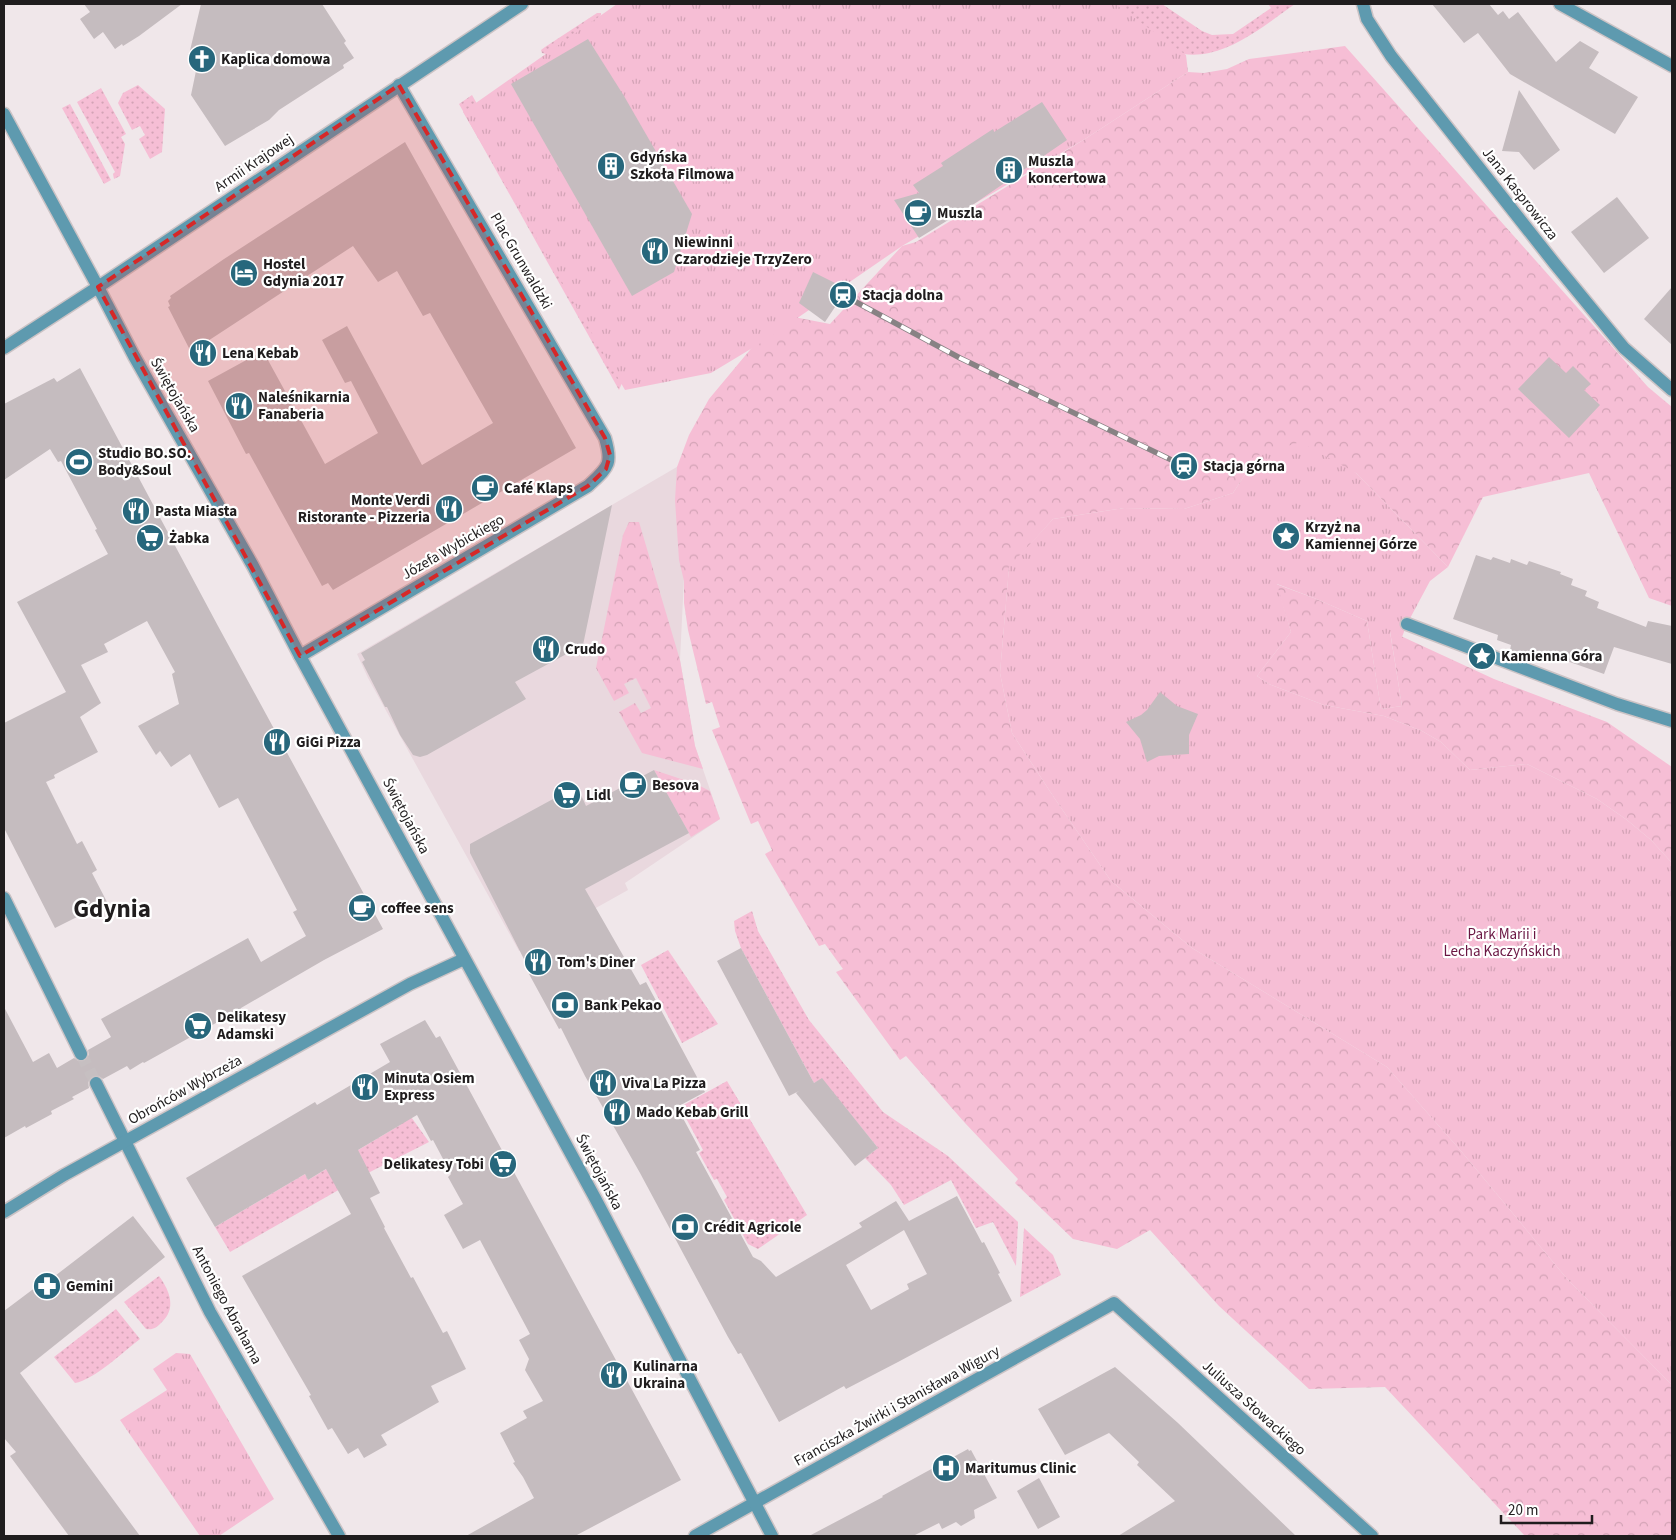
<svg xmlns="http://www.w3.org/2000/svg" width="1676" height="1540" font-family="'Source Sans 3',sans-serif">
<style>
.built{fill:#e9d8de}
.grass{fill:url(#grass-dots)}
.forest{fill:url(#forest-crowns)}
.park{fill:url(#park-tufts)}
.building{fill:#c5bcbf;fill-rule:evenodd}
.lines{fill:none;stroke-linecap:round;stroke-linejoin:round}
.minor-tunnel{stroke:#c6bfc1;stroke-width:12;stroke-dasharray:12 6;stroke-linecap:butt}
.minor-casing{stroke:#cbc3c5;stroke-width:15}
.tertiary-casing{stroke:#cbc3c5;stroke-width:15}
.minor{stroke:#5e9aaf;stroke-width:12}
.tertiary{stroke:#5e9aaf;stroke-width:12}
.rail-casing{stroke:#888284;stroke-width:5.5}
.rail{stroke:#fff;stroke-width:4;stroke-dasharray:11;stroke-linecap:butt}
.marked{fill:#d62828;fill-opacity:0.2;stroke:#d62828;stroke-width:4;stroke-dasharray:10 6;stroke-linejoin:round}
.labels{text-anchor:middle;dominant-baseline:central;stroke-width:4.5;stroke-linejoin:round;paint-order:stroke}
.poi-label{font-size:15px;font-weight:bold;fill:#201d1e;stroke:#fff;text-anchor:start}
.street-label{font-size:15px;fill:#201d1e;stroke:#fff}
.park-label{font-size:15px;fill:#6a1643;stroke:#fff}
.town-label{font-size:25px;font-weight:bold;fill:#201d1e;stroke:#fff}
</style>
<defs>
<pattern id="grass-dots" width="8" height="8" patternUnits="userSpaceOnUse" patternTransform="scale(1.25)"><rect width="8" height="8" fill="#f6bed5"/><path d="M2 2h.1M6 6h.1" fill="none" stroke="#d3a3b6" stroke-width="1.8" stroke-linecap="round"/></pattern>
<pattern id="forest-crowns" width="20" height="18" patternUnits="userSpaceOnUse" patternTransform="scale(1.25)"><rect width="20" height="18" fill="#f6bed5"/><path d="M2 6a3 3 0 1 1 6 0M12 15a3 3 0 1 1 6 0" fill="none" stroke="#d3a3b6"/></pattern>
<pattern id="park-tufts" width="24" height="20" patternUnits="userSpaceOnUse" patternTransform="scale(1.25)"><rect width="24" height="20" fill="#f6bed5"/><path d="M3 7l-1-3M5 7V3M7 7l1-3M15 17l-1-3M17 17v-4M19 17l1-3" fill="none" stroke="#d3a3b6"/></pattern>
</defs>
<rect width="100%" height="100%" fill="#f0e7ea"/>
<!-- built -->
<path class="built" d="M711,447l-27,131 -4,82 15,86 25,73 -95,64 3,7 -109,61 -151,-273 -11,-24z"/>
<!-- grass -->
<g class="grass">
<path d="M1061,4h101l40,27 10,4 21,-1 38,-26 -3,-4h27c-26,18 -54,42 -86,49 -33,7 -63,-10 -92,-23 -18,-9 -37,-18 -56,-26z"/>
<path d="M597,13h4v2l-32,36 -23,3 -4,-1 -1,-3 4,-3z"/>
<path d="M138,85l27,24 -3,43 -12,7 -11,-20 6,-4 -5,-9 -8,4 -14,-27 5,-10z"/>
<path d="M101,88l25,46 -5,3 4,7 -5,32 -6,3 -1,-5 2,-2 -38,-70z"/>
<path d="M472,95l146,258 4,30 -3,7 -160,-286z"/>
<path d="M70,104l41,76 -7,4 -42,-76z"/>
<path d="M752,911l6,20 51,89 74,92 65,44 70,66 -2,44 -23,-44 -17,6 -25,-48 -47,25 -13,-20 -26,-27 13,-10 -56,-69 -8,4 -73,-135 -6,-17 -1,-10z"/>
<path d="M668,950l50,74 -36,19 -41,-78z"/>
<path d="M727,1081l80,134 -49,34 -10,-5 -24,-44 3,-3 -10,-18 -3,1 -15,-27 4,-3 -23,-43z"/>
<path d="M409,1114l20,28 -59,30 -140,80 -15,-25 90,-53 3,6 92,-55z"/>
<path d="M1024,1228l29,27 8,20 -41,22z"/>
<path d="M159,1276c11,15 18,33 2,47 -5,5 -8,7 -15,6l-22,-27z"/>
<path d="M116,1309l24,30c-16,12 -46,41 -65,44l-21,-26z"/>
</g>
<!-- forest -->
<g class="forest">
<path d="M1345,46l303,341 24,20v199l-23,-8 -60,-125 -106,24 -35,70 -92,-94 -99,-17 -24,37 -49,16 -60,-1 -71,11 -44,49 -9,105 12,60 41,63 58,85 81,67 195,119 74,84 107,129 104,105v151h-147l-140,-149 -76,2 -90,-83 -69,-76 -33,19 -44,-10 -58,-56 3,-4 -53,-56 -59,-67 -6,4 -64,-88 7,-3 -18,-25 -6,2 -54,-92 7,-4 -14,-29 -7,3 -39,-94 8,-3 -8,-25 -6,2 -18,-74 -4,-27v-22l-5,-21 -4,-60 2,-33 12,-32 20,-36 50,-60 35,-22 36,7 72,-78 14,-4 169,-103 103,-67 16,1 23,-4 22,-10z"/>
<path d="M629,522h10l41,138 15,86 8,23 -61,-16 -23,-41 16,-9 6,10 10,-5 -15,-30 -12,6 5,9 -15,8 -18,-33 27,-133z"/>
<path d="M1276,584l38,14 53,23 14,88 21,-3 -12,-75 104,48 113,43 65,45v96l-21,-23 -24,-20 -30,-21 -70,-35 -57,6 -29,-28 -19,-11 -38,-15 -60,-11 -55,-21 -12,-8 34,-44z"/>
<path d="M654,770l42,14 14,7 10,28 -29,18z"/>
</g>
<!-- park -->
<g class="park">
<path d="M617,4h498l71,51 2,17 -103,67 -183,107 -138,95 -53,32 -86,17 -162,-278z"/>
<path d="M1300,442l56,31 92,94 -18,14 -23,43 -5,13 -12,-5 12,74 -21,3 -14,-88 -53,-23 -37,-14 14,48 -34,44 12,8 55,21 60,11 38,15 19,11 29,28 57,-6 70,35 30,21 24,20 21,23v522l-104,-105 -107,-129 -74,-84 -195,-119 -81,-67 -58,-85 -41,-63 -12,-60 9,-106 44,-48 71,-11 60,1 49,-16 24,-37z"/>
<path d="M176,1353l14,1 84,145 -55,37h-19l-80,-116 47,-30 -14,-21z"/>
</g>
<!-- building -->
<g class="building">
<path d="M84,4h98l-43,32 -16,10 -1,-2 -7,5 -12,-17 -9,7 -14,-20 10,-7z"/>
<path d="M201,4h121l24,37 -2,2 10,15 -11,7 1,3 -65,42 -10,10 -44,26 -34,-51 5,-24 -8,-12z"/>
<path d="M1432,4h57l9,11 5,-4 6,8 9,-7 38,50 24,-21 19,11 -10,16 49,29 -23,37 -105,-60 -32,-41 -14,10z"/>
<path d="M588,39l36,57 68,118 -18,58 -42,24 -121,-212z"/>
<path d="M1519,90l41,60 -26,20 -15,-18 -17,-1z"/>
<path d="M1042,102l25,38 -96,66 -52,32 -25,-38 25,-7 -6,-8 30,-19 -2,-3 52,-34 1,3z"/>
<path d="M405,142l171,306 -243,142 -5,-7 -6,3 -73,-133 -3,1 -38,-73 55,-30 62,113 53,-31 -27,-52 -6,2 -23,-43 25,-14 75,139 71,-42 -63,-110 -7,3 -26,-45 -19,11 -25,-36 -162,106 -23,-45 2,-1 -2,-5 3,-3 -1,-2 54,-37z"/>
<path d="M1617,197l32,41 -45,35 -33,-41z"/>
<path d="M813,272l34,17 -22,33 -26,-19z"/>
<path d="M1672,287v58l-28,-26z"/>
<path d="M1549,357l17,16 7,-7 18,18 -7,6 16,15 -31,33 -51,-49z"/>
<path d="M80,368l138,258 165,303 -59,31 -83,48v1l-97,54 -1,-1 -13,8 -3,-4 -24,13 -6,-4 -5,1 -4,6 1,6 -17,9 2,2 -23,12 1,3 -26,14 -1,-2 -21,12v-131l29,55 16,-9 8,15 17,-10 6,4 5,-1 4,-6 -1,-5 23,-13 -10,-18 147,-81 13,24 45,-26 -13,-24 4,-2 -59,-112 -19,10 -29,-54 -19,13 -11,-16 -4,4 -18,-29 41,-22 -7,-30 3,-2 -28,-51 -43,23 4,8 -27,13 20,38 -21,14 18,35 -44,23 1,3 -9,4 31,62 5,-3 15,29 -5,3 15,29 -52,26 -51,-100v-105l62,-31 -49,-90 91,-48 -13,-24 2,-1 -36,-68 -3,1 -8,-13 -46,31v-76l50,-26 3,4z"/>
<path d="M612,505l-29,140 -68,37 11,17 -99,56 -7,2 -7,-2 -13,-20 -13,-28h-2l-23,-45 3,-2 -4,-7z"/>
<path d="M1476,555l15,5 2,-3 17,6 1,-4 16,6 2,-4 32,11 -1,2 13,5 -2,6 16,6 -2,5 14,6 -2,6 49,19 2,-6 24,5v38l-58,-17 -10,27 -60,-21 -8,7 -26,-10 1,-5 -14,-5 1,-5 -45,-16z"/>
<path d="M1160,692l17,14 21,8 -9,21v19l-30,2 -12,6 -7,-23 -14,-17 15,-7 6,-5z"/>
<path d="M654,770l35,63 -104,56 55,96 6,-3 59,110 -28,15 23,43 -4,2 57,105 8,4 15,16 86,-50 -3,-4 37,-22 13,20 48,-25 25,47 2,-1 16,31 -2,1 14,27 -114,61 -52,27 -2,-3 -65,36 -38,-69 -3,1 -10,-17 -88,-164 -55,-97 -24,-48 -2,1 -30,-55 2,-1 -61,-120v-9l107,-58 9,20zM904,1230l23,44 -20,10 2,5 -38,21 -25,-45z"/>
<path d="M741,948l73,135 8,-5 56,70 -23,18 -59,-73 3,-2 -10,5 -72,-135z"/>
<path d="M425,1020l11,18 4,-2 241,444 -106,56h-109l68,-38 -11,-21 -10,-14 2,-1 -15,-29 27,-15 -4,-7 20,-10 -18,-31 4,-11 -10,-19 11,-6 -50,-94 -17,9 -19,-34 19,-11 -15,-27 3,-3 -18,-34 -2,1 -14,-26 -59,35 22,43 -10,5 15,29 -1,1 27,50 2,-1 30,56 4,-2 19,38 -35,17 8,16 -58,33 6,10 -23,13 -6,-10 -10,6 -16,-26 -4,2 -19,-34 2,-1 -69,-119 109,-62 -25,-45 -18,11 -3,-6 -90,53 -29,-49 129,-76 2,3 73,-43 -10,-18z"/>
<path d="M133,1216l32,41 -145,116 120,163h-71l-59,-80 6,-4 -12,-14v-127l32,-24 2,2z"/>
<path d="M1115,1367l63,56 118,113h-178l57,-35 -38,-36 2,-3 -30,-29 -44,22 -27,-46z"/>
<path d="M968,1449l1,2 2,-1 26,48 -23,12 1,8 -14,8 -5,-4 -14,7 -3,-6 -26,13h-104l74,-39 -1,-1z"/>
<path d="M1039,1478l21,39 -22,12 -21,-38z"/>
</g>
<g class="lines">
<!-- minor-tunnel -->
<path class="minor-tunnel" d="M81,1054l15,29"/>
<defs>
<g id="minor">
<path d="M1363,4l4,15 24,37 164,208 69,84 48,42"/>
<path d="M1560,4l112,62"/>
<path d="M98,287l424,-283"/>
<path d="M1407,624l210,80 55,17"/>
<path d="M300,656l288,-170c20,-19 25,-21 17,-48l-206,-353"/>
<path d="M4,898l77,156"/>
<path d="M96,1083l114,229 129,224"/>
<path d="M4,1212l60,-37 346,-191 54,-25"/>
<path d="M695,1536l419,-233 258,233"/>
</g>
<g id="tertiary">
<path d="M4,114l94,173 36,69 119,210 47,90 295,542 177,338"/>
<path d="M4,348l94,-61"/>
</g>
</defs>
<!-- minor casing -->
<use href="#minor" class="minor-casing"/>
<!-- tertiary casing -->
<use href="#tertiary" class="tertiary-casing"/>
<!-- minor -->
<use href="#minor" class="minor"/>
<!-- tertiary -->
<use href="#tertiary" class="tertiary"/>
<defs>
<path id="rail" d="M843,295l117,63 224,108"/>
</defs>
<!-- rail casing -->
<use href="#rail" class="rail-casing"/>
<!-- rail -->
<use href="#rail" class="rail"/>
</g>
<!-- marked area -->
<path class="marked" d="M399,85l206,353 5,17 -4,14 -18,17 -288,170 -202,-369z"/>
<!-- icons -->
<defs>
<symbol id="church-disc" viewBox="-11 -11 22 22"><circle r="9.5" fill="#27677c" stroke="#fff"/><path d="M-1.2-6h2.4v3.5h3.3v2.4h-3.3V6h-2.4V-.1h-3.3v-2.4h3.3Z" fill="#fff"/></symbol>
<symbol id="building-disc" viewBox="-11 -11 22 22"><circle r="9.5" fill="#27677c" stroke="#fff"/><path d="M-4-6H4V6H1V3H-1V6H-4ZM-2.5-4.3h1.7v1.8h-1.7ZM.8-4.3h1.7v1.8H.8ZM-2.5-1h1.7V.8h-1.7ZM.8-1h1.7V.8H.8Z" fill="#fff"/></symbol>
<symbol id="cafe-disc" viewBox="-11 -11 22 22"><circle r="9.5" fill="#27677c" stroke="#fff"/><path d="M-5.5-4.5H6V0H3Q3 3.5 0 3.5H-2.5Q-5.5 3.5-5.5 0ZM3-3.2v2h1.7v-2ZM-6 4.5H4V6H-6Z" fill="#fff"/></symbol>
<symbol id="restaurant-disc" viewBox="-11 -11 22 22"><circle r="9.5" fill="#27677c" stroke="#fff"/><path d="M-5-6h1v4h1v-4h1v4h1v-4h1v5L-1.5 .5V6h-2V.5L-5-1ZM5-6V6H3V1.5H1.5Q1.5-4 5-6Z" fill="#fff"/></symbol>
<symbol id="hotel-disc" viewBox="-11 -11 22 22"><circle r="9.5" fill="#27677c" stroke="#fff"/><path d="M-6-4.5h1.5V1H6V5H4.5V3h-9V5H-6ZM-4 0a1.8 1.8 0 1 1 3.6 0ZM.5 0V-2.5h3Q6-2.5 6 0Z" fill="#fff"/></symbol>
<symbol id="station-disc" viewBox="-11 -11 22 22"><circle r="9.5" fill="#27677c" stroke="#fff"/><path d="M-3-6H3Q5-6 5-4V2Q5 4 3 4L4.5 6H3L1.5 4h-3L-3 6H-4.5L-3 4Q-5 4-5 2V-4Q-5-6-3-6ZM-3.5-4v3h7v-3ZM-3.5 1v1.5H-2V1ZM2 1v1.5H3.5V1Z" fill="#fff"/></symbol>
<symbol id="stadium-disc" viewBox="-11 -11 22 22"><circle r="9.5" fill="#27677c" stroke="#fff"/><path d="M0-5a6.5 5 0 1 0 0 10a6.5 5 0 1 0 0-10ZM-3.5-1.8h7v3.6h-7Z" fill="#fff"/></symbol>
<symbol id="sight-disc" viewBox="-11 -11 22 22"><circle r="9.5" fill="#27677c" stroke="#fff"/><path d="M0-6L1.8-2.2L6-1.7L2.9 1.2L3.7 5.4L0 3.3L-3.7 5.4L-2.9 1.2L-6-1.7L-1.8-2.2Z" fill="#fff"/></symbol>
<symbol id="supermarket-disc" viewBox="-11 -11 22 22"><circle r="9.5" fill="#27677c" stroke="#fff"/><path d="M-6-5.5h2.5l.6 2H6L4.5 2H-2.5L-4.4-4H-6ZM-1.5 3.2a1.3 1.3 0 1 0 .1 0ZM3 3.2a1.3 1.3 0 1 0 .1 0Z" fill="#fff"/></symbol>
<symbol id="bank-disc" viewBox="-11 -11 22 22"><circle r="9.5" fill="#27677c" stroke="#fff"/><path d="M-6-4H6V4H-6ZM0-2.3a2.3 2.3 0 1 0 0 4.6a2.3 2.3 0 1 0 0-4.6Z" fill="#fff"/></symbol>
<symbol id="pharmacy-disc" viewBox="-11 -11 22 22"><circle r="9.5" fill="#27677c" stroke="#fff"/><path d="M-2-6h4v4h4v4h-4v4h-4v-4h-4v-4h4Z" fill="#fff"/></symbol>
<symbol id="hospital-disc" viewBox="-11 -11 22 22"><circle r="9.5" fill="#27677c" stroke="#fff"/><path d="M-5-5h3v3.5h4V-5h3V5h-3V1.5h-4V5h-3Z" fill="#fff"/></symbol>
</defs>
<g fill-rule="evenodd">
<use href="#church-disc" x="186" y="43" width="32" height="32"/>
<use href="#building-disc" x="595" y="150" width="32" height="32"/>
<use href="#building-disc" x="993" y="154" width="32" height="32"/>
<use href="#cafe-disc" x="902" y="197" width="32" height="32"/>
<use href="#restaurant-disc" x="639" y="235" width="32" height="32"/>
<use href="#hotel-disc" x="228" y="257" width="32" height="32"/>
<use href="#station-disc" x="827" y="279" width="32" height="32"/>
<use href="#restaurant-disc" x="187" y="337" width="32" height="32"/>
<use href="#restaurant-disc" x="223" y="390" width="32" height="32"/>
<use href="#stadium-disc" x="63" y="446" width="32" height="32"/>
<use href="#station-disc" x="1168" y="450" width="32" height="32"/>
<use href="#cafe-disc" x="469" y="472" width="32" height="32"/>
<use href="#restaurant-disc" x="433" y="493" width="32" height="32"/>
<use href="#restaurant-disc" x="120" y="495" width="32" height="32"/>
<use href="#sight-disc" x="1270" y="520" width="32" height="32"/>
<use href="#supermarket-disc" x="134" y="522" width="32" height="32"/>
<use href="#restaurant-disc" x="530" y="633" width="32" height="32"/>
<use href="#sight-disc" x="1466" y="640" width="32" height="32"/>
<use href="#restaurant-disc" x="261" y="726" width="32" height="32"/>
<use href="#cafe-disc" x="617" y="769" width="32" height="32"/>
<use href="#supermarket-disc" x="551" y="779" width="32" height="32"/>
<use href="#cafe-disc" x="346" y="892" width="32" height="32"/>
<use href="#restaurant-disc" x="522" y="946" width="32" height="32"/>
<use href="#bank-disc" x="549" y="989" width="32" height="32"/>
<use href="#supermarket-disc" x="182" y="1010" width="32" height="32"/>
<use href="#restaurant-disc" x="587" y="1067" width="32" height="32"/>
<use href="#restaurant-disc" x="349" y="1071" width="32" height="32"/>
<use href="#restaurant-disc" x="601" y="1096" width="32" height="32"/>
<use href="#supermarket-disc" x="487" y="1148" width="32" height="32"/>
<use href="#bank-disc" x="669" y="1211" width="32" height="32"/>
<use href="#pharmacy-disc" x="31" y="1270" width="32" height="32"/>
<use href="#restaurant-disc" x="598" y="1359" width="32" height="32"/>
<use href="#hospital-disc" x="930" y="1452" width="32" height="32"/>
</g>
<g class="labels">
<!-- poi labels -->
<g class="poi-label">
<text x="221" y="59">Kaplica domowa</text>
<text x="630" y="157">Gdyńska<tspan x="630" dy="17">Szkoła Filmowa</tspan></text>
<text x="1028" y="161">Muszla<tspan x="1028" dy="17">koncertowa</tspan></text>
<text x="937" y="213">Muszla</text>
<text x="674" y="242">Niewinni<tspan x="674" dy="17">Czarodzieje TrzyZero</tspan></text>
<text x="263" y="264">Hostel<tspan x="263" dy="17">Gdynia 2017</tspan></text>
<text x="862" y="295">Stacja dolna</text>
<text x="222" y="353">Lena Kebab</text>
<text x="258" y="397">Naleśnikarnia<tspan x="258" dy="17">Fanaberia</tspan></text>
<text x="98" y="453">Studio BO.SO.<tspan x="98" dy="17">Body&amp;Soul</tspan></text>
<text x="1203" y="466">Stacja górna</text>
<text x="504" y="488">Café Klaps</text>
<text x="430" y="500" text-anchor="end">Monte Verdi<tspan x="430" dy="17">Ristorante - Pizzeria</tspan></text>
<text x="155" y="511">Pasta Miasta</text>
<text x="1305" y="527">Krzyż na<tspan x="1305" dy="17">Kamiennej Górze</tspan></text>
<text x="169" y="538">Żabka</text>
<text x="565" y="649">Crudo</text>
<text x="1501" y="656">Kamienna Góra</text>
<text x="296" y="742">GiGi Pizza</text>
<text x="652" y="785">Besova</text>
<text x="586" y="795">Lidl</text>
<text x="381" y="908">coffee sens</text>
<text x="557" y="962">Tom's Diner</text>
<text x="584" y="1005">Bank Pekao</text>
<text x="217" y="1017">Delikatesy<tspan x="217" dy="17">Adamski</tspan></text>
<text x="384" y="1078">Minuta Osiem<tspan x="384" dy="17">Express</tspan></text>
<text x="622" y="1083">Viva La Pizza</text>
<text x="636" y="1112">Mado Kebab Grill</text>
<text x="484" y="1164" text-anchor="end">Delikatesy Tobi</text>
<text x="704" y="1227">Crédit Agricole</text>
<text x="66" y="1286">Gemini</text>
<text x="633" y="1366">Kulinarna<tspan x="633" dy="17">Ukraina</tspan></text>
<text x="965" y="1468">Maritumus Clinic</text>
</g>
<!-- street labels -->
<g class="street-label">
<text transform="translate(254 163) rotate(-34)">Armii Krajowej</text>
<text transform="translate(1520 194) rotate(52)">Jana Kasprowicza</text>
<text transform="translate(521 261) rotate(60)">Plac Grunwaldzki</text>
<text transform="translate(175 395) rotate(60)">Świętojańska</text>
<text transform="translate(453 547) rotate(-30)">Józefa Wybickiego</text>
<text transform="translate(406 816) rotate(62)">Świętojańska</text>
<text transform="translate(185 1090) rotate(-29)">Obrońców Wybrzeża</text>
<text transform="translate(599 1172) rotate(62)">Świętojańska</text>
<text transform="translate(227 1305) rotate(62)">Antoniego Abrahama</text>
<text transform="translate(897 1406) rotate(-29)">Franciszka Żwirki i Stanisława Wigury</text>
<text transform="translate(1254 1408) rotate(42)">Juliusza Słowackiego</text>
</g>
<!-- park labels -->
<g class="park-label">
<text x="1502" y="934">Park Marii i<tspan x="1502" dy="17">Lecha Kaczyńskich</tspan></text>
</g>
<!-- town labels -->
<g class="town-label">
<text x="112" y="909">Gdynia</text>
</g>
</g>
<!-- border -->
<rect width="1676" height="1540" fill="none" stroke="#201d1e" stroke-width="10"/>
<!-- scale -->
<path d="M1501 1515v8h91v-8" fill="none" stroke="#201d1e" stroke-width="2.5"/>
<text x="1508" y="1515" font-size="15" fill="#201d1e" stroke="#ffffff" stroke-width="4" paint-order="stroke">20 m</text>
</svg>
